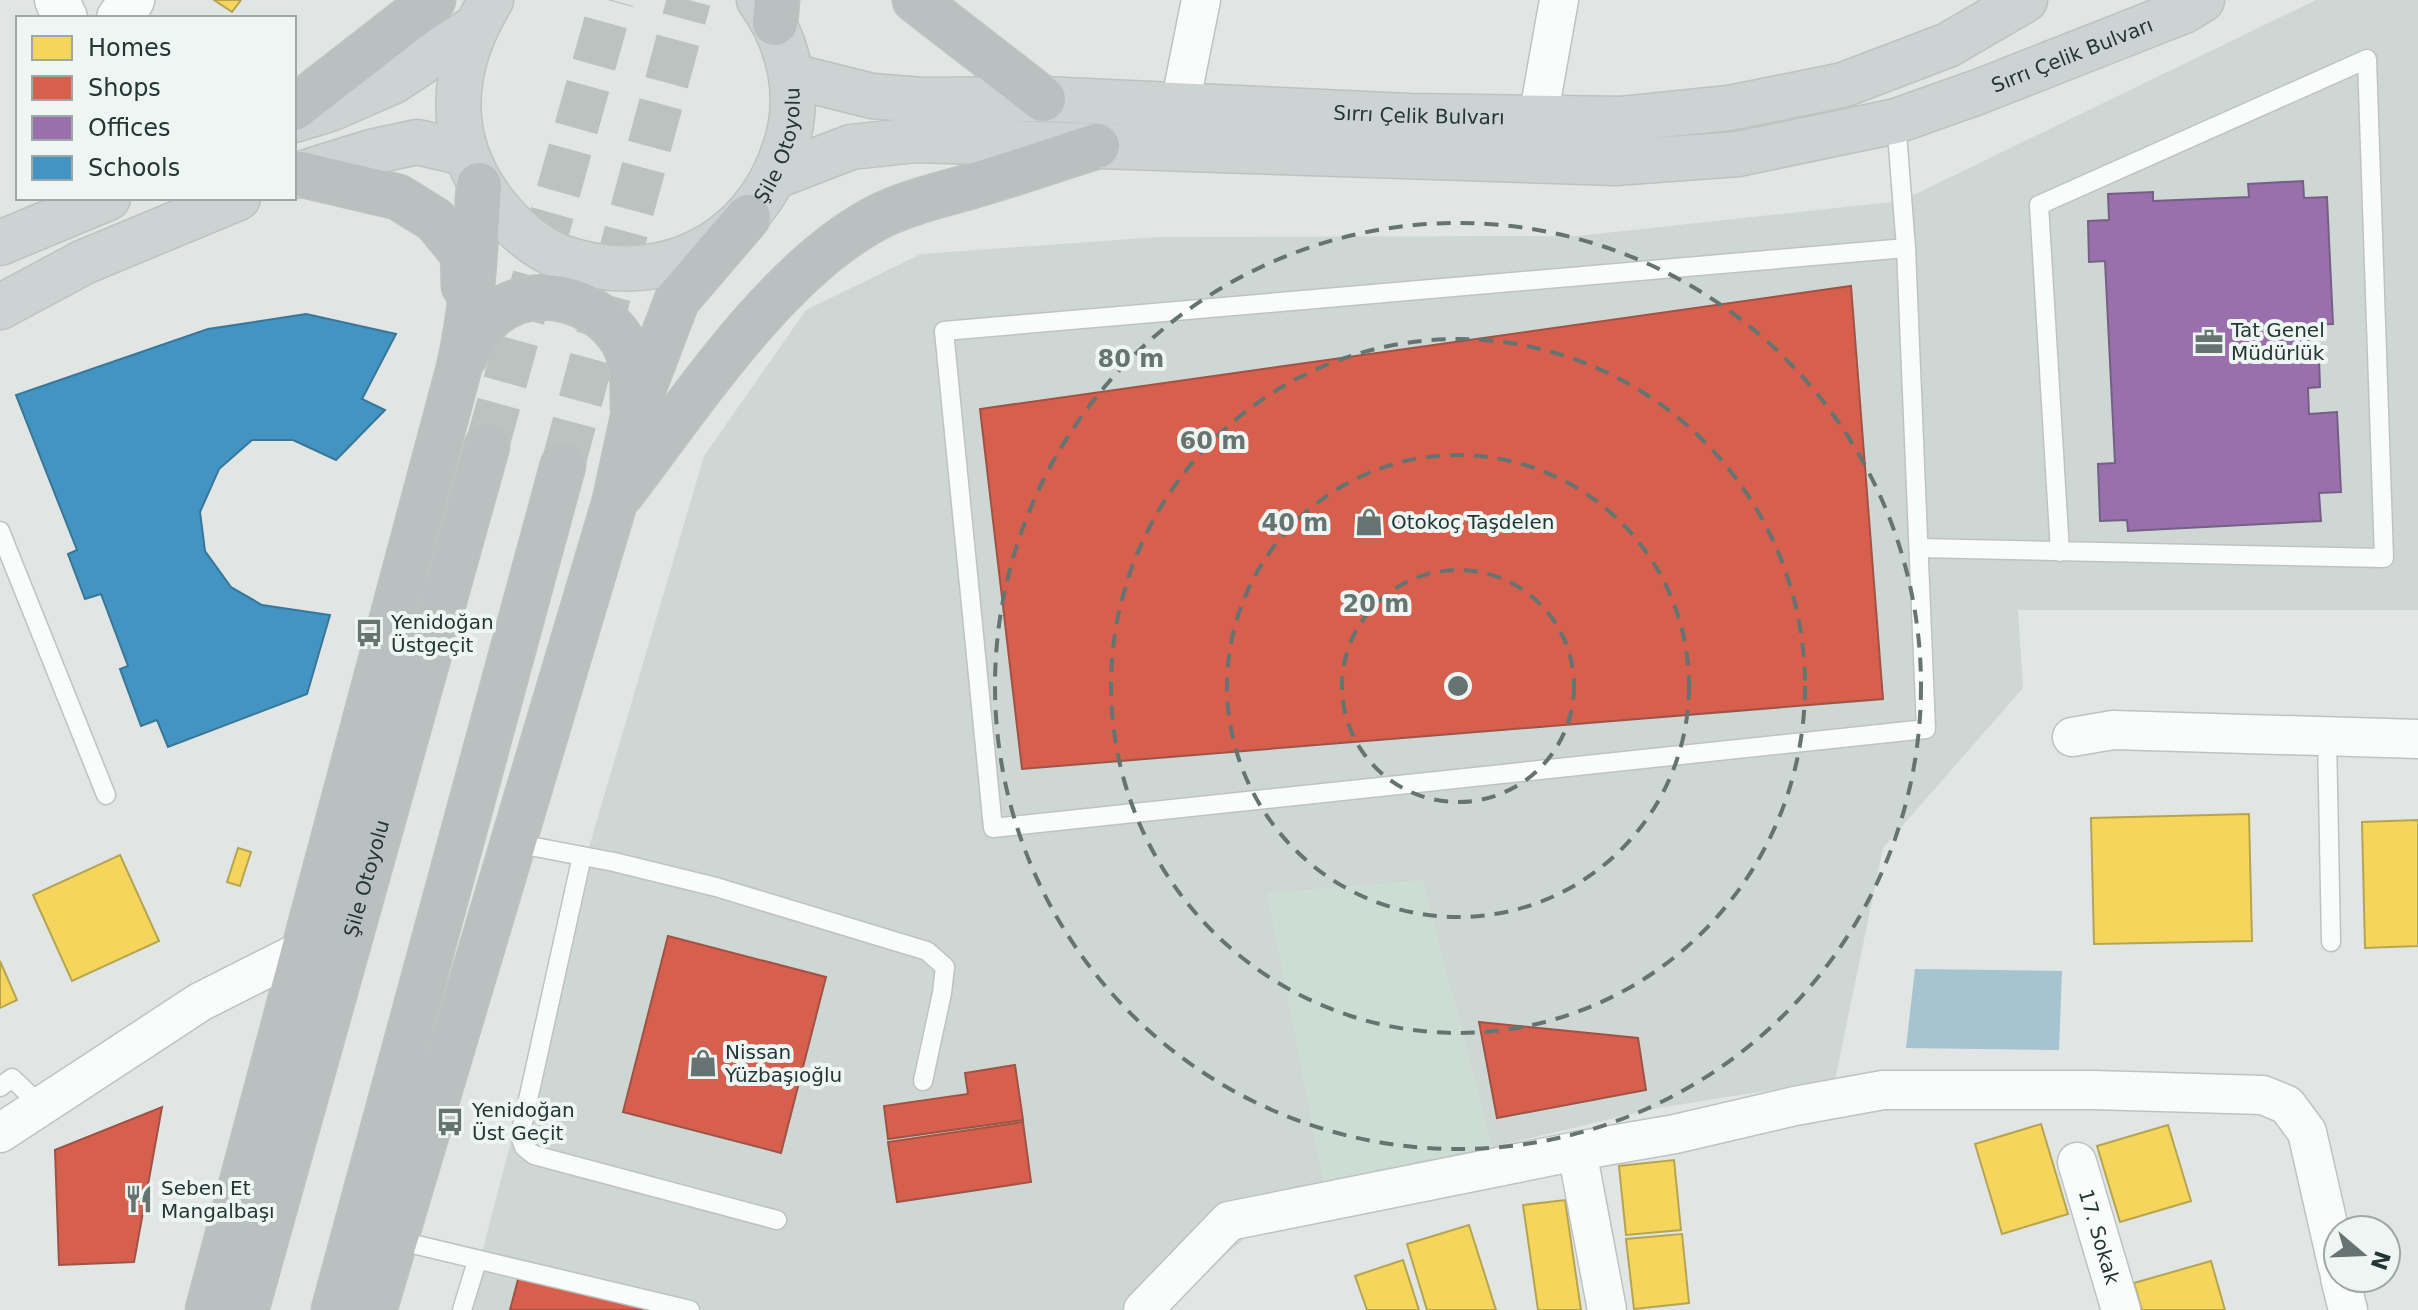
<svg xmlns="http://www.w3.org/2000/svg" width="2418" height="1310" font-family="'DejaVu Sans',sans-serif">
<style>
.built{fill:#cfd7d4}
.green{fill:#ccded4}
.water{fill:#a6c4d0}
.homes{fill:#f6d55c;stroke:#b6a550;stroke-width:2}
.shops{fill:#d6604d;stroke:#a05345;stroke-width:2}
.offices{fill:#9970ab;stroke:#755f87;stroke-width:2}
.schools{fill:#4393c3;stroke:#397798;stroke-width:2}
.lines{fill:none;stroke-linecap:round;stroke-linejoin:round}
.highway-tunnel{stroke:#bbc3c1;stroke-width:44;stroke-dasharray:44 22;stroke-linecap:butt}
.lane-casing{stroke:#bec3c1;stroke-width:21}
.street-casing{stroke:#bec3c1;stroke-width:41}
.secondary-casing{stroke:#bdc3c1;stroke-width:47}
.primary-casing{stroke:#bcc3c1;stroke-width:47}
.highway-casing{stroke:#bcc3c1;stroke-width:47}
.lane{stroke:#fafbfb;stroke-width:18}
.street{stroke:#fafbfb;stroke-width:38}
.secondary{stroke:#fafbfb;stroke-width:44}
.primary{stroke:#cdd3d2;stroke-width:44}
.highway{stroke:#bac0bf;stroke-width:44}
.ring{fill:none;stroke:#657471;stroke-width:4;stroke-dasharray:14 10}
.labels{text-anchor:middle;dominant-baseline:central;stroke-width:8;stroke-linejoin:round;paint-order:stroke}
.street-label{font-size:20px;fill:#223633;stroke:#eef5f3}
.poi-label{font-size:20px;fill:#223633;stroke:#eef5f3;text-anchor:start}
.centre{fill:#657471;stroke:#eef5f3;stroke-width:4}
.ring-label{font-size:24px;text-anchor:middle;font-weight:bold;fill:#657471;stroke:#eef5f3;stroke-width:8;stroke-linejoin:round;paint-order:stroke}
</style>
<rect width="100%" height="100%" fill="#e1e6e4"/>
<!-- built -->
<path class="built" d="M2316,0h102v610h-400l5,78 -140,160 -48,232 -177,28 -166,39 -70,-266 -154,13 57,292 -77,50 -53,44 -30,30h-698l110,-422 127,-432 102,-146 115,-56 237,-17 419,-1 324,-35z"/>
<!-- green -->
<path class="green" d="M1422,881l70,266 -167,39 -57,-292z"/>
<!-- water -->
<path class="water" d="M1915,969l147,2 -3,79 -153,-2z"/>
<!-- homes -->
<g class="homes">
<path d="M214,0h27l-9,12z"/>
<path d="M2249,814l3,127 -158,3 -3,-126z"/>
<path d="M2418,820v126l-53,2 -3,-126z"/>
<path d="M238,848l13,4 -11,34 -13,-4z"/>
<path d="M120,855l39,86 -87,40 -39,-86z"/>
<path d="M0,961l17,39 -17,8z"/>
<path d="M2041,1124l27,90 -66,20 -27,-90z"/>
<path d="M2168,1125l23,76 -71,21 -23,-76z"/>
<path d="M1674,1160l7,70 -55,5 -7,-69z"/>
<path d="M1565,1200l16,110h-43l-15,-105z"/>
<path d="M1469,1225l27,85h-69l-20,-66z"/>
<path d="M1682,1234l7,69 -55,6 -8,-70z"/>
<path d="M1403,1260l16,50h-52l-12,-34z"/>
<path d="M2211,1261l14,49h-83l-8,-27z"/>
</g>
<!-- shops -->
<g class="shops">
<path d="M1851,286l32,413 -861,70 -42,-360z"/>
<path d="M668,936l158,41 -45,176 -158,-41z"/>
<path d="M1479,1022l159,16 8,52 -149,28z"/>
<path d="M1015,1065l8,55 -135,19 -4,-33 84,-12 -3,-21z"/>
<path d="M162,1107l-28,155 -75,3 -4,-115z"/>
<path d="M1023,1122l8,60 -134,20 -9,-60z"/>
<path d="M520,1272l147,38h-157z"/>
</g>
<!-- offices -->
<path class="offices" d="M2303,181l1,17 23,-1 6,127 -24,1 1,34h9l1,28 -12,1 1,26 28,-2 4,80 -22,1 2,28 -193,10 -1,-11 -27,1 -2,-57 17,-1 -10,-202 -16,1 -1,-41 21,-1 -1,-26 45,-2v9l96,-4 -1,-13z"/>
<!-- schools -->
<path class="schools" d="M306,314l90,20 -34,65 23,11 -49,50 -43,-20h-41l-33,29 -19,43 5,39 26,36 31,18 68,10 -23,79 -139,53 -11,-27 -16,6 -21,-57 8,-3 -27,-72 -16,5 -17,-45 9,-4 -61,-155 192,-66z"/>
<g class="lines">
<!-- highway-tunnel -->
<g class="highway-tunnel">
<path d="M487,446l125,-446"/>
<path d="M563,465l126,-465"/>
</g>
<defs>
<g id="lane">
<path d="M1896,121l10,127 20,481 -933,99 -49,-497 962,-83"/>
<path d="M0,531l106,264"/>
<path d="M1919,548l465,10 -17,-499 -328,146 21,347"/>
<path d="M2327,736l4,206"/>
<path d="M514,843l100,19 102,25 211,64 18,16 -3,26 -19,88"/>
<path d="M582,856l-62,280 4,11 10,8 243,65"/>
<path d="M0,1087l12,-9 29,28"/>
<path d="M396,1240l294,70"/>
<path d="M462,1310l15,-49"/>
</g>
<g id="street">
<path d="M1180,105l21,-105"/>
<path d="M1538,118l21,-118"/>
<path d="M2072,737l41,-7 305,9"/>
<path d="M0,1133l200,-131 103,-52"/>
<path d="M1577,1151l98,-17 120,-28 88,-16h211l169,5 24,10 20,27 31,136"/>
<path id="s1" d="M2077,1162l44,148"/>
<path d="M2340,1278l8,32"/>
<path d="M1143,1310l86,-89 348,-70 30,159"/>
</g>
<g id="secondary">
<path d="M57,0l8,18"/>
<path d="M119,18l13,-18"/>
</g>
<g id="primary">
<path id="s2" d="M491,0c-42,70 -47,142 6,207 15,19 38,40 61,49 98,36 195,-8 227,-108 17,-51 5,-105 -26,-148"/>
<path id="s3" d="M792,76l80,20 50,4 121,-1 366,17 213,3 107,-11 114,-23 105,-40 77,-45"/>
<path d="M294,120l36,-11 62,-27 82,-54"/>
<path d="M294,176l77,-24 46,-10 48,11"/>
<path id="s4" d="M776,176l75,-29 66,-7 698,23 123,-9 158,-33 82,-29 206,-81 18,-11"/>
<path d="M0,243l108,-45"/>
<path d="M0,307l84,-45 154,-64"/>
</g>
<g id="highway">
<path d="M915,0l128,99"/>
<path d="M775,23l2,-23"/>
<path d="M294,108l139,-108"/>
<path d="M300,174l98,23 37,23 28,34 1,32"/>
<path d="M465,356c7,-16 14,-28 27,-40 40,-34 103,-19 130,24 12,20 11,43 11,66"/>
<path d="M622,493c68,-89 152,-218 249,-272 32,-18 70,-26 104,-36 41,-12 81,-26 122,-39"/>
<path d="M208,1310l251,-942c14,-60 16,-121 20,-183"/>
<path id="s5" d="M246,1310l241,-864"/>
<path d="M334,1310l229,-845"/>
<path d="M374,1310l241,-809 19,-88 43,-113 71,-83"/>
</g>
</defs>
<!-- lane casing -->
<use href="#lane" class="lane-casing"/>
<!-- street casing -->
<use href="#street" class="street-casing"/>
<!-- secondary casing -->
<use href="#secondary" class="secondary-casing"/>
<!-- primary casing -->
<use href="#primary" class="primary-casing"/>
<!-- highway casing -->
<use href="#highway" class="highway-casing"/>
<!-- lane -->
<use href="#lane" class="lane"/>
<!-- street -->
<use href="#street" class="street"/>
<!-- secondary -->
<use href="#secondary" class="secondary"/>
<!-- primary -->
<use href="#primary" class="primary"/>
<!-- highway -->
<use href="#highway" class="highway"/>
</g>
<!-- distance rings -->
<g class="ring">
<circle cx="1458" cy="686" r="116"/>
<circle cx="1458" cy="686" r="231"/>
<circle cx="1458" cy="686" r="347"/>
<circle cx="1458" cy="686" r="463"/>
</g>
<!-- icons -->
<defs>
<symbol id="office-bare" viewBox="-9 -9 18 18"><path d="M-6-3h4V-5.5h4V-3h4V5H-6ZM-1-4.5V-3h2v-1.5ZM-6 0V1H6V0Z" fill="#657471" stroke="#eef5f3" stroke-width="2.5" paint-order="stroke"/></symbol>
<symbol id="shop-bare" viewBox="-9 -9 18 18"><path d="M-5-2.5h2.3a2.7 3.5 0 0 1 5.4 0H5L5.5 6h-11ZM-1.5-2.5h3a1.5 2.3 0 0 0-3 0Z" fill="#657471" stroke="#eef5f3" stroke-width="2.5" paint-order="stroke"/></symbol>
<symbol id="bus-bare" viewBox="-9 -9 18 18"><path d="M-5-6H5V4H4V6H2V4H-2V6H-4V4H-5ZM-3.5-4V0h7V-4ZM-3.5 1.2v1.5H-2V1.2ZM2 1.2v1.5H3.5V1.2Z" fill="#657471" stroke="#eef5f3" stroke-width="2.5" paint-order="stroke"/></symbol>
<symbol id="restaurant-bare" viewBox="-9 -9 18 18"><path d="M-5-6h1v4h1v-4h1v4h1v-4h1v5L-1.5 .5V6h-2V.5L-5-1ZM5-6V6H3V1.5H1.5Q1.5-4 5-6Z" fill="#657471" stroke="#eef5f3" stroke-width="2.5" paint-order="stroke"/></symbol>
</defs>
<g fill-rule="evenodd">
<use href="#office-bare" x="2189" y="322" width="40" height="40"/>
<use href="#shop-bare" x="1349" y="502" width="40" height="40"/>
<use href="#bus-bare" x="349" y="613" width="40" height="40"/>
<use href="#shop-bare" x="683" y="1043" width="40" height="40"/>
<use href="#bus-bare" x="430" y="1102" width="40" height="40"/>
<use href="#restaurant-bare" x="119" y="1179" width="40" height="40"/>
</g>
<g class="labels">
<!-- street labels -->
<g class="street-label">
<text stroke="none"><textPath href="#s4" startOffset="1318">Sırrı Çelik Bulvarı</textPath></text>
<text stroke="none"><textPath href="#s3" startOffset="630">Sırrı Çelik Bulvarı</textPath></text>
<text stroke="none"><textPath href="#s2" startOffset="586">Şile Otoyolu</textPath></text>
<text stroke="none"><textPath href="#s5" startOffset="448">Şile Otoyolu</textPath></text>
<text stroke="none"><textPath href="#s1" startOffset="78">17. Sokak</textPath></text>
</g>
<!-- poi labels -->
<g class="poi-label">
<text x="2231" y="330">Tat Genel<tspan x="2231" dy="23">Müdürlük</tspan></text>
<text x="1391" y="522">Otokoç Taşdelen</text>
<text x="391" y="622">Yenidoğan<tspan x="391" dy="23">Üstgeçit</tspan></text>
<text x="725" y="1052">Nissan<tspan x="725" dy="23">Yüzbaşıoğlu</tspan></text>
<text x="472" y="1110">Yenidoğan<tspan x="472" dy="23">Üst Geçit</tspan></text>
<text x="161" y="1188">Seben Et<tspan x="161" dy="23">Mangalbaşı</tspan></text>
</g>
</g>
<circle cx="1458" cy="686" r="12" class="centre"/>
<g class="ring-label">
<text x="1131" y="367">80 m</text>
<text x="1213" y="449">60 m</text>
<text x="1295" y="531">40 m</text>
<text x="1376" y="612">20 m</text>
</g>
<!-- legend -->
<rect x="16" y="16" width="280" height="184" fill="#eef5f3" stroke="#9ca9a6" stroke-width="2"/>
<rect x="32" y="36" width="40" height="24" fill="#f6d55c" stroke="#9ca9a6" stroke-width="2"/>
<text x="88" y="56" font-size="24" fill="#223633">Homes</text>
<rect x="32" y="76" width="40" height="24" fill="#d6604d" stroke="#9ca9a6" stroke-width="2"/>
<text x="88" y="96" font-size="24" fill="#223633">Shops</text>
<rect x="32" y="116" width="40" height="24" fill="#9970ab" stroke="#9ca9a6" stroke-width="2"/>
<text x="88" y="136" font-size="24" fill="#223633">Offices</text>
<rect x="32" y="156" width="40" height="24" fill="#4393c3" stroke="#9ca9a6" stroke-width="2"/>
<text x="88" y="176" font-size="24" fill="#223633">Schools</text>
<!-- north arrow -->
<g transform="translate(2362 1254) rotate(109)"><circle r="38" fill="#eef5f3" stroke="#9ca9a6" stroke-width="2"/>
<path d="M0-6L14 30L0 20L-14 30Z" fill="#657471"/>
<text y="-12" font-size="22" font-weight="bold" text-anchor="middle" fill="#223633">N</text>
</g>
</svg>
